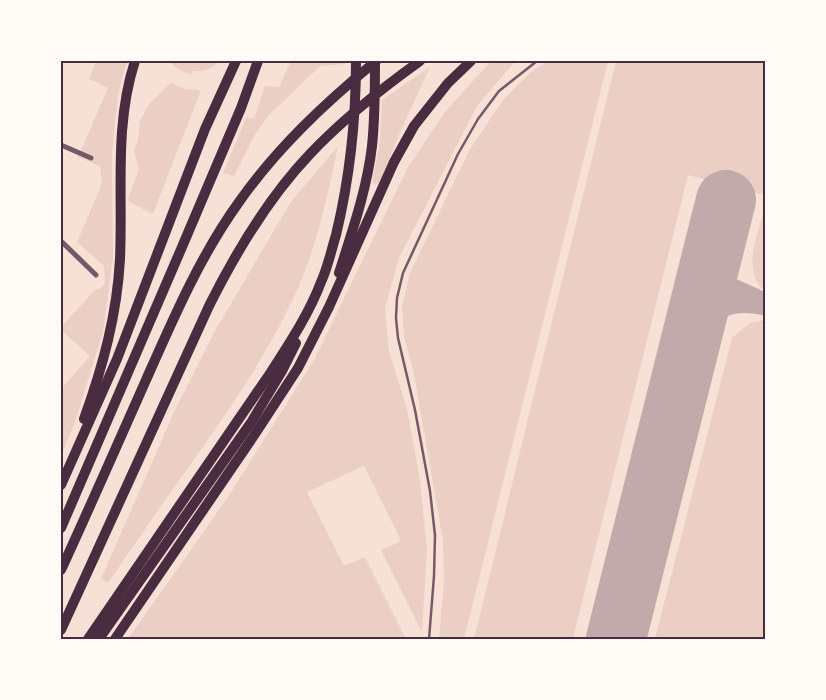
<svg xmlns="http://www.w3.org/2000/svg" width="826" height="700" font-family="'Alegreya Sans',sans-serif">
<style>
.green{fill:#ebcfc5}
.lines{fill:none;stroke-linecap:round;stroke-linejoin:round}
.taxiway{stroke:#c3aaaa;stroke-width:24}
.runway{stroke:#c3aaaa;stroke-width:60}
.service{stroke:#755966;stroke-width:2.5}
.minor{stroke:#755966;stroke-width:5}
.motorway{stroke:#4a2c40;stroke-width:10}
.neatline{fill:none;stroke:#4a2c40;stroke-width:2}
</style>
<rect width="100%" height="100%" fill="#f7e1d7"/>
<!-- green -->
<g class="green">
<path d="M96,61h31l-9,34 -6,58 1,104 -10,75 -28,90 -14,34v-67l29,-33 -29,-26v-3l35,-38h4l5,-6 -1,-17 -27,-24 25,-58 -2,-18 -22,-9 30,-69 -19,-9z"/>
<path d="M169,61h50c-7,9 -16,11 -26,10l-2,4 -15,-7z"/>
<path d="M291,61h54v3l-25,2 -51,49 -15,21 -20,40 -11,-3 23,-55 8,1 11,-33 14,1z"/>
<path d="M491,61h27l-5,3 -36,42 -78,152 -14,50 4,43 18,58 13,71 7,70 -5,82 -41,-82 20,-9 -37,-75 -57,26 37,74 21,-9 41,82h-278l100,-142 86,-137 94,-193 37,-55z"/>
<path d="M548,61h60l-144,578h-25l5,-58 -1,-40 -29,-167 -10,-38 -2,-30 8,-33 59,-122 34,-51 28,-28z"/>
<path d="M616,61h149v134l-77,-20 -115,464h-99z"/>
<path d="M430,67l-28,61 -23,56 -7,-1 8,-41 2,-42z"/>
<path d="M171,83l14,6 16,1 -48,124 -24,-12 -1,-4 11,-29 -5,-18 4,-11 2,-19 9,-17z"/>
<path d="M338,146c-10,46 -19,92 -37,135 -28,66 -70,126 -111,184 -28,39 -55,79 -82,118l-7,-4 73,-167 41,-81 75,-128z"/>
<path d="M765,207v84c-25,-20 -6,-59 0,-84z"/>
<path d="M765,320v319h-110l77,-301 18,-15z"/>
</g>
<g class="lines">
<!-- taxiway -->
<g class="taxiway">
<path d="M706,279l48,21"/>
<path d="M690,345c12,-35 36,-50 73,-42"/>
</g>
<!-- runway -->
<path class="runway" d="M616,639l110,-439"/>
<!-- service -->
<path class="service" d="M429,639l5,-63 1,-41 -5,-44 -15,-81 -17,-72 -2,-20 1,-20 6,-25 55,-119 20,-35 21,-28 38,-30"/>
<!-- minor -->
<g class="minor">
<path d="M61,145l30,13"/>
<path d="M61,241l35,34"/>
</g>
<!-- motorway -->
<g class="motorway">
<path d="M339,273c13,-41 28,-84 33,-127 3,-28 3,-57 3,-85"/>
<path d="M84,419c19,-53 33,-104 36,-160 3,-66 -6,-134 15,-198"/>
<path d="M61,485l56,-126 88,-230 31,-68"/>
<path d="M61,528l121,-281 59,-139 17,-47"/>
<path d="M61,570c29,-63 57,-127 85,-190 27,-61 54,-124 93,-178 38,-54 86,-99 137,-141"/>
<path d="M61,630l148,-324c27,-54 59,-108 101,-152 33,-35 71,-65 110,-93"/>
<path d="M88,639l183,-267c18,-28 38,-58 50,-90 7,-15 10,-31 15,-47 14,-58 20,-115 20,-174"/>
<path d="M99,639l153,-218 30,-50 14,-28"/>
<path d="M115,639l140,-205 43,-66 31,-61 65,-145 20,-36 34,-43 23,-22"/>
</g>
</g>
<!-- border -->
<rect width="826" height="700" fill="none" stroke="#fffaf5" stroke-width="125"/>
<rect x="62" y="62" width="702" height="576" class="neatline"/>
</svg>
